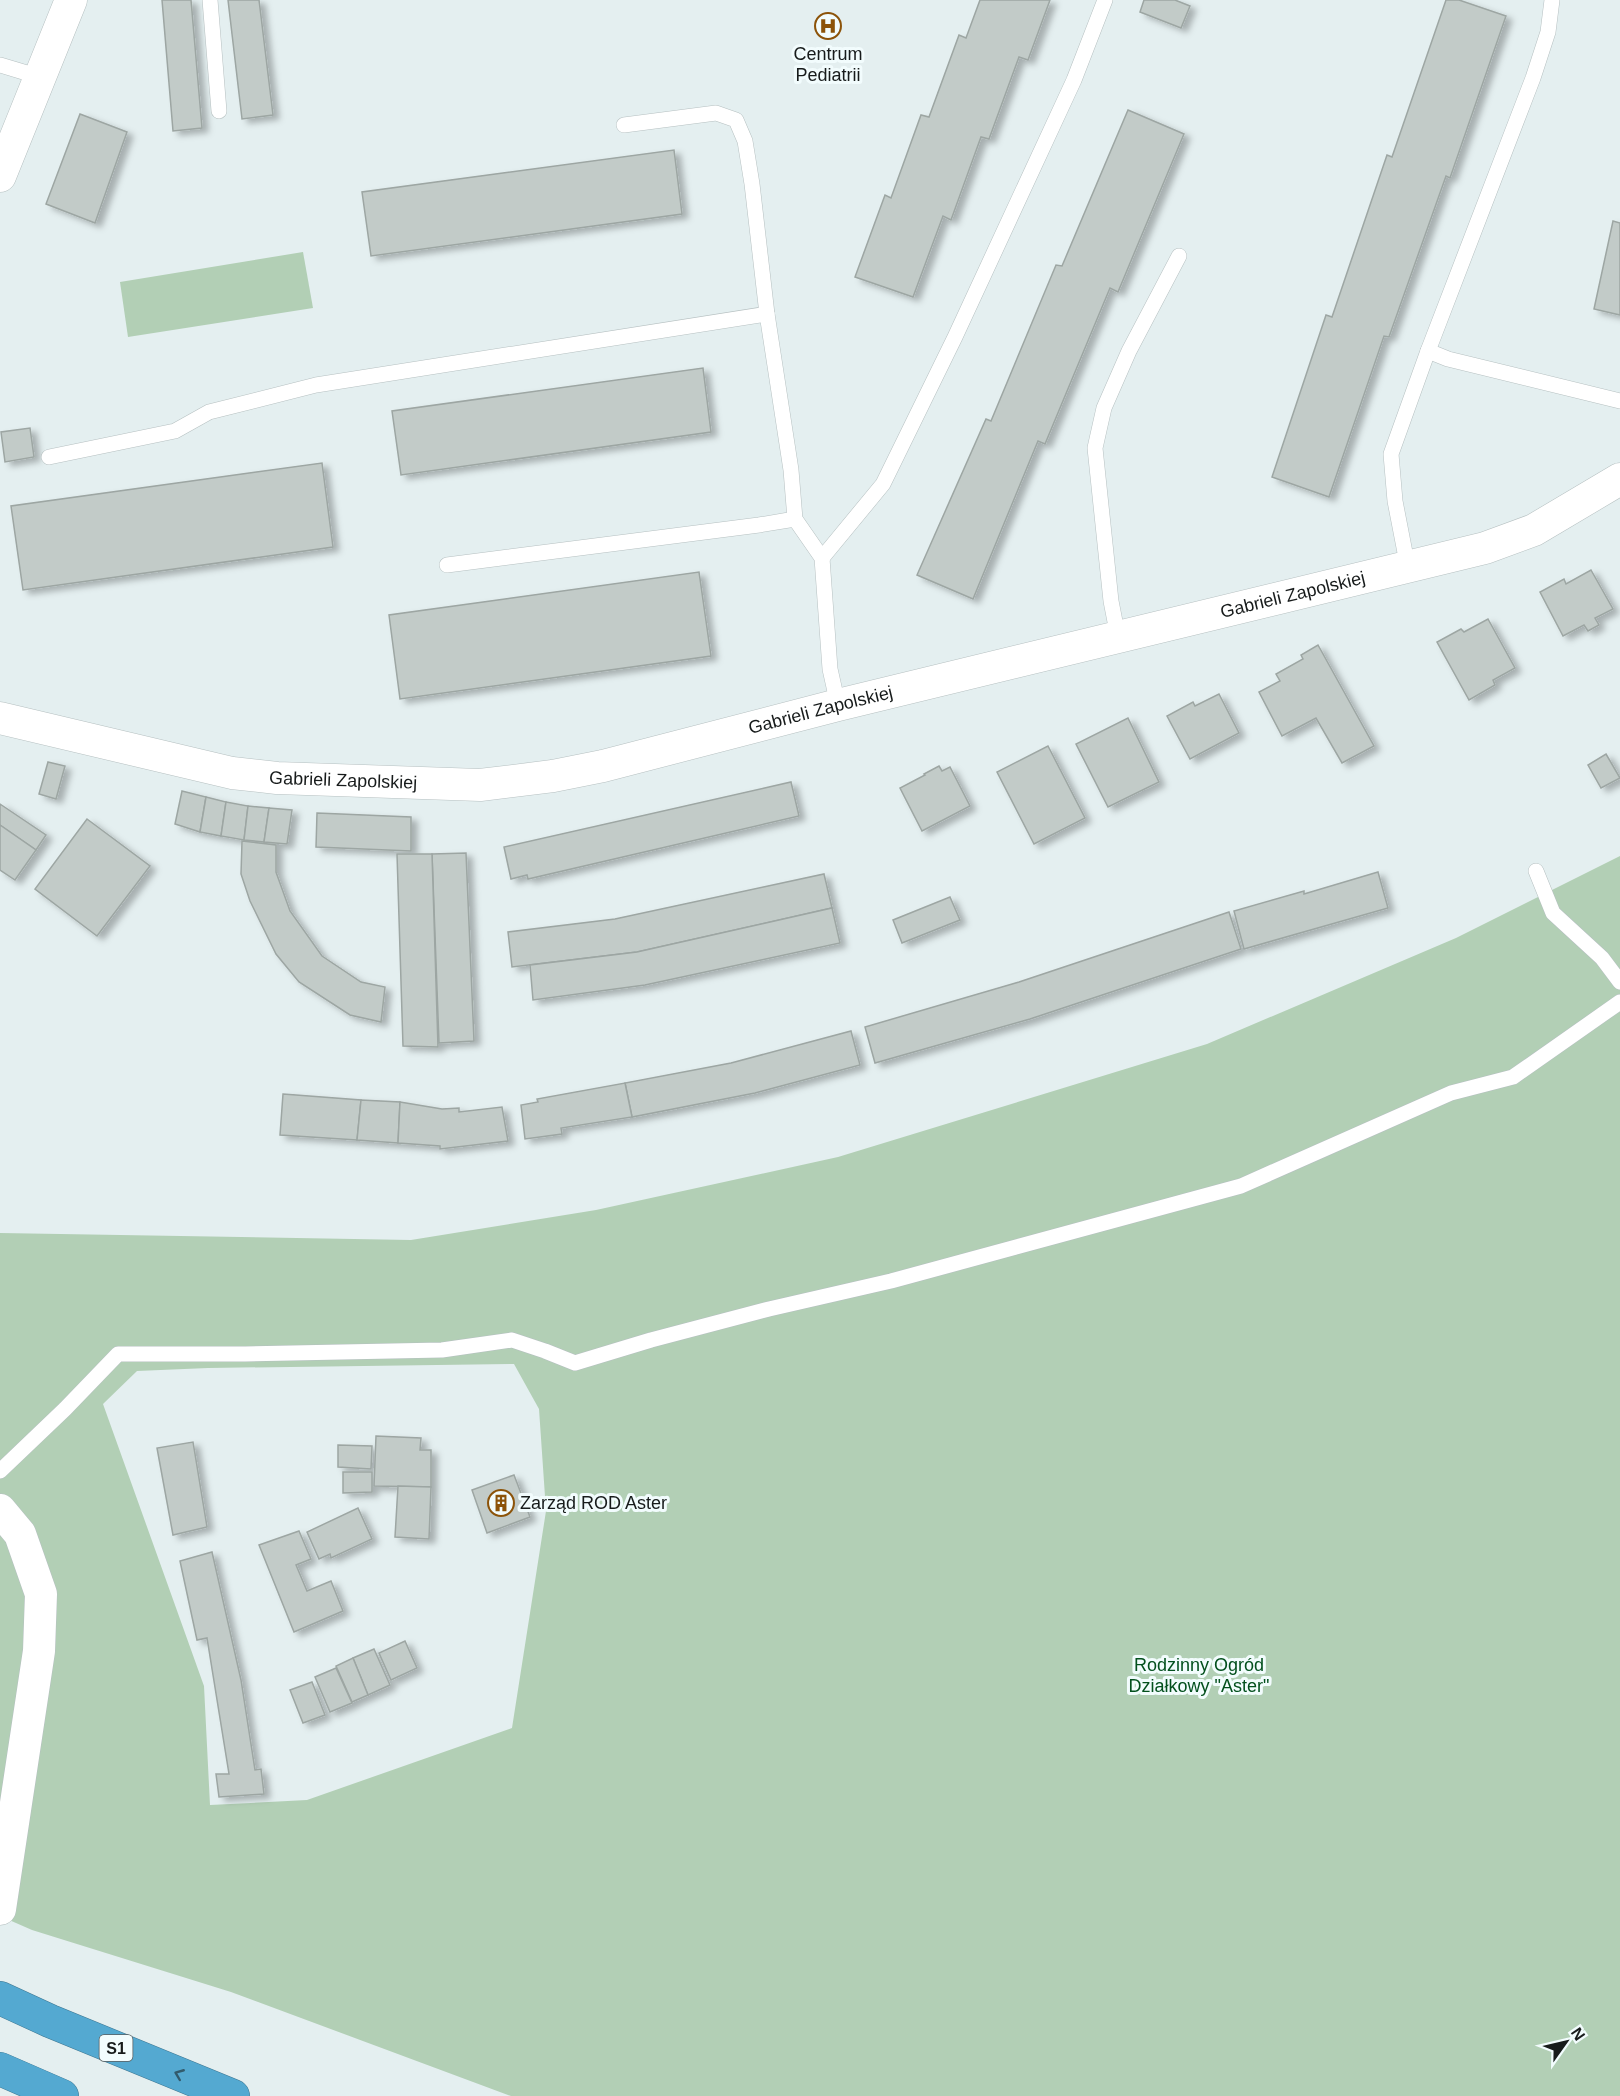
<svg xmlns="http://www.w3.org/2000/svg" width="1620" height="2096" font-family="Arial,sans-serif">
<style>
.green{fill:#b2cfb5;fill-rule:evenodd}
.building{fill:#c2cbc8;stroke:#9da6a3;stroke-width:1.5;filter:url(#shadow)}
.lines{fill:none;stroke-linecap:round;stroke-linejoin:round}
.service-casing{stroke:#b6c0c1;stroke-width:16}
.minor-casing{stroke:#b6c0c1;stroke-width:33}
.motorway-casing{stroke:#3f7791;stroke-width:34}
.service{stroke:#fff;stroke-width:15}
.minor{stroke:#fff;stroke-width:32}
.motorway{stroke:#54a9d1;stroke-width:33}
.oneway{stroke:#325b6d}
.labels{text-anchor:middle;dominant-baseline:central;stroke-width:6;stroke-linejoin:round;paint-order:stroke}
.shield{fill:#f2fcfd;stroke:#595e5f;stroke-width:1.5}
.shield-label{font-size:16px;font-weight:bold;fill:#171b1b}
.poi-label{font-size:18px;fill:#171b1b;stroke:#f2fcfd}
.street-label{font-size:18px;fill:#171b1b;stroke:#f2fcfd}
.park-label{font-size:18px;fill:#03501d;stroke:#f2fcfd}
</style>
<defs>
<filter id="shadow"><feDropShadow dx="6" dy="4" stdDeviation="3" flood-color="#0004"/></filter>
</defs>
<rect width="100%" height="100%" fill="#e4eff0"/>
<!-- green -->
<g class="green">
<path d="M303,252l10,56 -185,29 -8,-55z"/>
<path d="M1620,856v1240h-1109l-280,-104 -199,-62 -32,-14v-683l411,7 185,-30 242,-53 369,-113 249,-106zM514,1364l25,45 7,102 -34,217 -205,72 -97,5 -6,-119 -101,-282 34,-33 71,-3z"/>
</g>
<!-- building -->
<g class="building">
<path d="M162,0h29l11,128 -29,3z"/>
<path d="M228,0h31l14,115 -31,4z"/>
<path d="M980,0h70l-22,60 -9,-3 -30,82 -8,-2 -30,83 -8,-4 -30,81 -58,-20 30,-82 6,3 30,-83 8,2 30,-82 7,3z"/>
<path d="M1144,0h31l15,6 -9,22 -41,-16z"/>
<path d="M1446,0h13l47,16 -56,162 -4,-2 -57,161 -5,-1 -55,161 -57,-20 54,-162 6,2 55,-162 5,2z"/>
<path d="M1128,110l56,24 -66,158 -8,-4 -65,156 -7,-3 -65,158 -56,-24 69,-156 5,2 65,-156 6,1z"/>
<path d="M80,114l47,18 -32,91 -49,-19z"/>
<path d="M674,150l8,64 -311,42 -9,-64z"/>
<path d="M1613,221l7,2v92l-26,-6z"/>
<path d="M703,368l8,64 -310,43 -9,-64z"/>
<path d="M30,428l4,29 -29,5 -4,-30z"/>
<path d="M322,463l11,84 -310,43 -12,-84z"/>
<path d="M1591,570l22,39 -18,9 4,7 -11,6 -4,-6 -21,11 -23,-44 24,-13 2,5z"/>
<path d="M699,572l12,84 -311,43 -11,-84z"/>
<path d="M1488,619l27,49 -22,12 2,5 -26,15 -32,-58 24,-13 3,3z"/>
<path d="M1318,645l56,101 -32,17 -26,-45 -34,18 -23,-44 21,-11 -4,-7 27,-15 -2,-4z"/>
<path d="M1219,694l20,39 -49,26 -23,-43 26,-14 2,4z"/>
<path d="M1128,718l31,64 -51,25 -32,-63z"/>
<path d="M1048,746l37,72 -51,26 -37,-72z"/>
<path d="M1606,754l14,24 -19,10 -13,-23z"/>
<path d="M48,762l17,4 -9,33 -17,-5z"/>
<path d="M939,766l3,5 8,-4 20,39 -48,25 -22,-43 25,-13 -1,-1z"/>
<path d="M791,782l8,34 -271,63 -1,-4 -16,4 -7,-32z"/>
<path d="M182,791l24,6 -6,35 -25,-8z"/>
<path d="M206,797l20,5 -5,34 -21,-4z"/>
<path d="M226,802l22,4 -4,34 -23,-4z"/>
<path d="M0,804l46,31 -10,15 -36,-25z"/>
<path d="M248,806l21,2 -5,34 -20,-2z"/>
<path d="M269,808l23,2 -5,34 -23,-2z"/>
<path d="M317,813l94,4v34l-95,-4z"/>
<path d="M87,819l63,47 -53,70 -62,-47z"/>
<path d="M0,825l36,25 -21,30 -15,-10z"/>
<path d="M242,841l34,4v27l14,39 32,45 39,26 24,5 -4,35 -31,-7 -51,-33 -23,-28 -26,-53 -9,-27z"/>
<path d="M466,853l8,188 -35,2 -7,-189z"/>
<path d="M397,854h35l6,193 -35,-1z"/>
<path d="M1378,872l10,36 -144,41 -10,-38 70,-20v3z"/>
<path d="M824,874l8,34 -195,44 -125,15 -4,-35 107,-13z"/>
<path d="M950,897l10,23 -58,23 -9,-23z"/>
<path d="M832,908l8,35 -195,42 -112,15 -3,-35 107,-13z"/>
<path d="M1229,912l12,37 -211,70 -155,44 -10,-36 154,-45z"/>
<path d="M851,1031l9,34 -105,28 -123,24 -7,-34 106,-20z"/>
<path d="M625,1083l7,34 -71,11 1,6 -37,5 -4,-34 17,-3 -1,-3z"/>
<path d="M283,1094l78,6 -4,40 -77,-5z"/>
<path d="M361,1100l39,2 -2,41 -41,-3z"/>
<path d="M400,1102l42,7 17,-1v4l43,-5 6,34 -68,8v-3l-42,-3z"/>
<path d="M376,1436l45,2 -1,12h11v37l-57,-1z"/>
<path d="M193,1442l14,85 -34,8 -16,-87z"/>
<path d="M338,1445l34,1 -1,23 -33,-2z"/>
<path d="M343,1472h29v20l-29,1z"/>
<path d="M514,1475l16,42 -43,16 -15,-43z"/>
<path d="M398,1486l33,1 -2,52 -34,-2z"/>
<path d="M358,1508l14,31 -41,19 -1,-4 -11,5 -12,-27z"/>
<path d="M299,1531l12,28 -15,6 11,26 24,-10 12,30 -49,21 -35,-87z"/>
<path d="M212,1552l29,128 14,90 6,-1 3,25 -45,3 -3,-23h13l-22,-136 -10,2 -17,-79z"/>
<path d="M405,1641l12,27 -26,12 -12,-27z"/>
<path d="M374,1649l16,36 -22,10 -15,-37z"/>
<path d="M353,1658l15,37 -16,7 -16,-36z"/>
<path d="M336,1668l16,35 -22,9 -15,-35z"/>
<path d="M312,1682l13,33 -22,8 -13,-33z"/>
</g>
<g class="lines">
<defs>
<g id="service">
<path d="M210,0l9,111"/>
<path d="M0,65l40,12"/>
<path d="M624,125l92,-12 20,7 9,21 7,43 15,130 24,156 4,49 27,39 8,111 8,36"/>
<path d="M1428,351l20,8 172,42"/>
<path d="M49,457l126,-26 34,-19 107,-27 451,-71"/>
<path d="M822,558l61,-74 72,-147 119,-257 31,-80"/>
<path d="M447,565l312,-40 36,-6"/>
<path d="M1408,568l-13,-67 -4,-47 37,-103 105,-273 15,-46 4,-32"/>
<path d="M1118,637l-7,-36 -16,-153 9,-40 25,-57 50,-95"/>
<path d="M1536,871l17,42 49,45 18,24"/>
<path d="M0,1471l65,-62 53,-55h127l197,-4 70,-10 33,11 30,12 76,-23 118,-31 122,-28 350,-95 210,-93 62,-16 107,-75"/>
</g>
<g id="minor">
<path d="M0,176l71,-176"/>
<path id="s1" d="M0,718l232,55 45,5 203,7 73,-9 50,-10 235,-61 647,-157 49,-18 86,-51"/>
<path d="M0,1510l20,24 21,60 -2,57 -39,258"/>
</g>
<g id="motorway">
<path d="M0,1998l50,23 183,75"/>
<path d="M0,2069l62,27"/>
</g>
</defs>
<!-- service casing -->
<use href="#service" class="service-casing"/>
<!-- minor casing -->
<use href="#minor" class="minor-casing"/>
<!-- motorway casing -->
<use href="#motorway" class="motorway-casing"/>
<!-- service -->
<use href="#service" class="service"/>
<!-- minor -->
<use href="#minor" class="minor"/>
<!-- motorway -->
<use href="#motorway" class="motorway"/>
</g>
<!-- one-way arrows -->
<defs><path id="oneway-chevron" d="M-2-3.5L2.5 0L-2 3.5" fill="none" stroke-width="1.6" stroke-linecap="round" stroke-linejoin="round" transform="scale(1.5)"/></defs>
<use class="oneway" href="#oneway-chevron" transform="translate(179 2074) rotate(-158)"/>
<!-- icons -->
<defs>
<symbol id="hospital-ring" viewBox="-11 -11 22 22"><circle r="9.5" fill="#f2fcfd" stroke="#8c5309" stroke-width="1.5"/><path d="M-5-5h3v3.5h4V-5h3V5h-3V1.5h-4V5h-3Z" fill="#8c5309"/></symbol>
<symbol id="building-ring" viewBox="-11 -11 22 22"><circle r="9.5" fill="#f2fcfd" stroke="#8c5309" stroke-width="1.5"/><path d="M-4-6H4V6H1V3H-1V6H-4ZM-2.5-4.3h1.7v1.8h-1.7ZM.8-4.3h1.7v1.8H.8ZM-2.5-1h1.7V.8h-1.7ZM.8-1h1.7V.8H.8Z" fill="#8c5309"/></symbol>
</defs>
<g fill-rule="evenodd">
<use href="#hospital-ring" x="813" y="11" width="30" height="30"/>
<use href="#building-ring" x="486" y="1488" width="30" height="30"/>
</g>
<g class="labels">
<!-- shield labels -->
<rect class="shield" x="99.5" y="2035" width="33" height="26" rx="4.5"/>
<g class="shield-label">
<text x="116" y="2048">S1</text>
</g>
<!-- poi labels -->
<g class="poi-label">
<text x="828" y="54">Centrum<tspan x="828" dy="21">Pediatrii</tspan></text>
<text x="520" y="1503" text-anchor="start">Zarząd ROD Aster</text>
</g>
<!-- street labels -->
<g class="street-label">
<text stroke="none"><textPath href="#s1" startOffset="1322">Gabrieli Zapolskiej</textPath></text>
<text stroke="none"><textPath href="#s1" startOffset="836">Gabrieli Zapolskiej</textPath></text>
<text stroke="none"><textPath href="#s1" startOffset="350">Gabrieli Zapolskiej</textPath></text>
</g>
<!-- park labels -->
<g class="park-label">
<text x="1199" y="1665">Rodzinny Ogród<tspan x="1199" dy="21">Działkowy "Aster"</tspan></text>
</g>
</g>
<!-- north arrow -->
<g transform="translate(1566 2042) rotate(56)" stroke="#f2fcfd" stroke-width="4.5" paint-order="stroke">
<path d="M0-4.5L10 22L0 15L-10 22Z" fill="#171b1b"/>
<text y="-9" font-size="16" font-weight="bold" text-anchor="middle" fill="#171b1b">N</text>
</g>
</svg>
